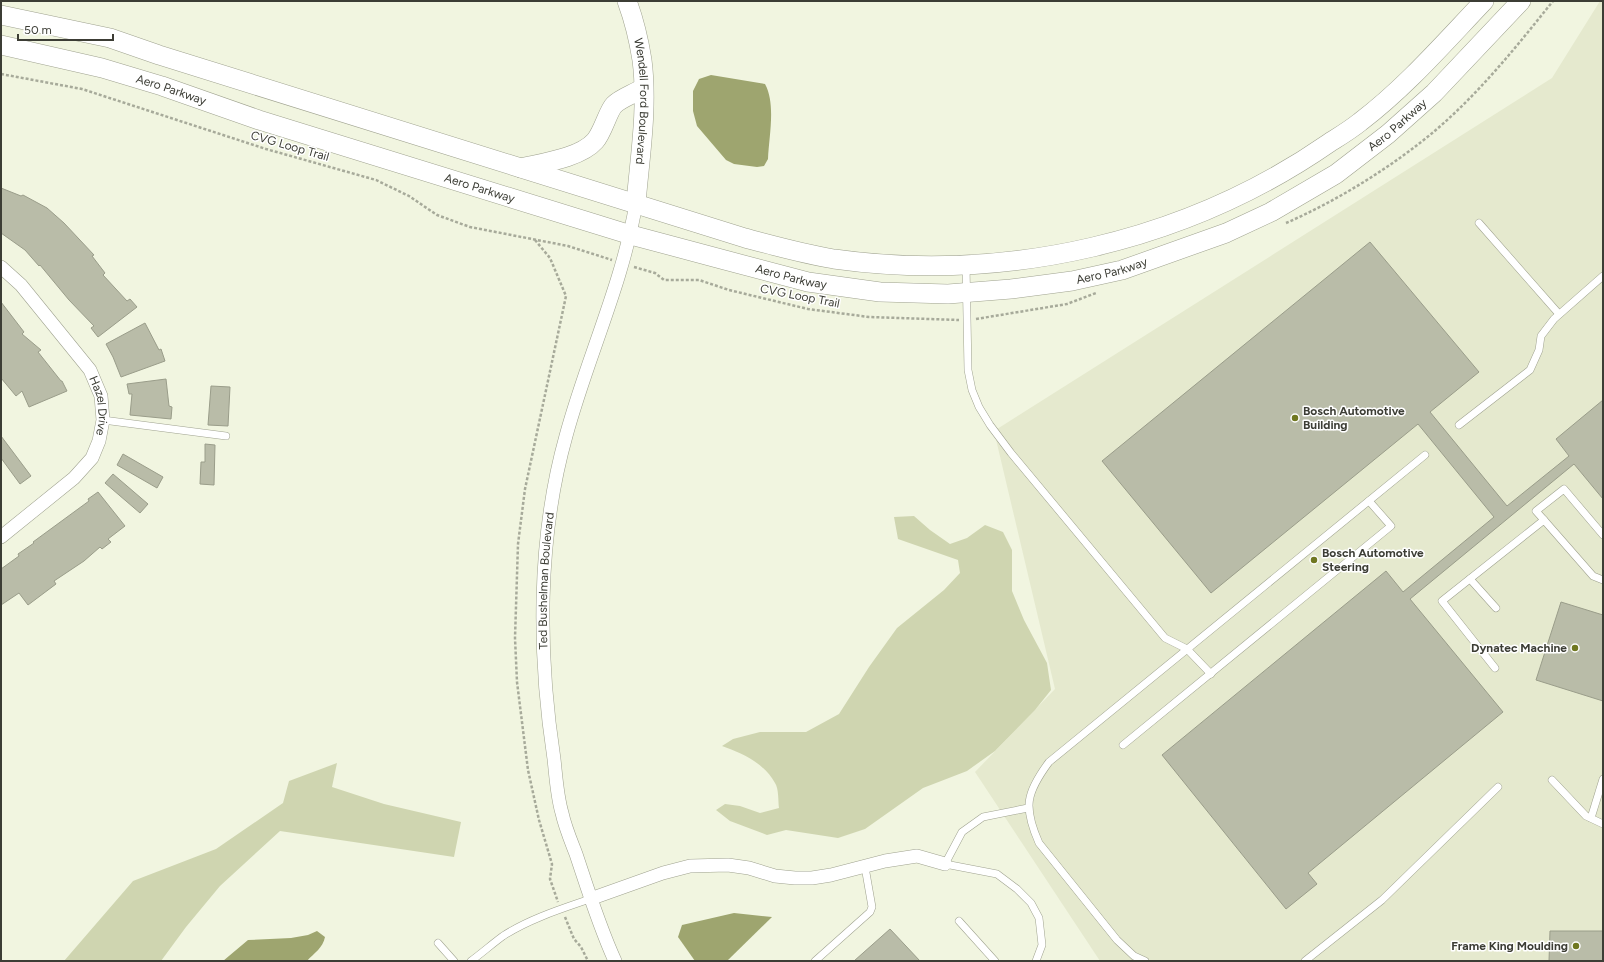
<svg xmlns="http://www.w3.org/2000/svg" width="1604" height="962" font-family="Figtree,sans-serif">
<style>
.built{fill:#e5e9ce}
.green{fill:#cfd5b0}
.water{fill:#9ea56f}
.building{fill:#b9bca8;stroke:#9a9d8a}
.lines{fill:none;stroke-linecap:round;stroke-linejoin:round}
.lane-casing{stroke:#9fa28f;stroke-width:8}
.street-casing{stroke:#9fa28f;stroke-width:14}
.secondary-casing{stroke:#9fa28f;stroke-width:20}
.path{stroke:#a7aa9a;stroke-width:2.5;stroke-dasharray:3 2;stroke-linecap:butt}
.lane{stroke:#fff;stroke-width:7}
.street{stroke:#fff;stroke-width:13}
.secondary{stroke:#fff;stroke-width:19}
.poi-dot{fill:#6f7720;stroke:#fff;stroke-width:1.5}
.labels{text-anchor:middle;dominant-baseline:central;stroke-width:3;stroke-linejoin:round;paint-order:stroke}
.street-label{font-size:12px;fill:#3c3d35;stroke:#fff}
.poi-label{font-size:12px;font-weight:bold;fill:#3c3d35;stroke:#fff;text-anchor:start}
</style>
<rect width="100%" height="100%" fill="#f1f5e0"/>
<!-- built -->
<path class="built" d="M1600,1h3v960h-503l-125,-189 80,-83 -61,-258 558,-353z"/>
<!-- green -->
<g class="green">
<path d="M914,516l16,14 20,14 17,-6 18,-13 18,7 9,18v41l12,29 23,43 4,27 -16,20 -40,41 -28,20 -44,17 -58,41 -27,9 -52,-8 -19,5 -37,-14 -14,-11 9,-6 15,2 20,7 19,-5c-1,-7 0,-19 -4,-25 -11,-20 -33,-30 -53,-37l11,-7 27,-7h46l33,-18 30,-47 28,-39 47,-38 16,-17 -2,-13 -60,-21 -4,-22z"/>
<path d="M337,763l-5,24 52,17 77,18 -7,35 -174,-26 -60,55 -34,41 -25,34h-97l69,-80 83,-32 67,-46 6,-22z"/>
</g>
<!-- water -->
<g class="water">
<path d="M711,75l54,9c11,20 4,52 3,75l-4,7 -7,1 -23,-3 -8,-4 -29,-34 -4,-15v-20l6,-12z"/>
<path d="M734,913l38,4 -45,44h-32l-17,-24 4,-12z"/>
<path d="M317,931l8,6c-2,11 -11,16 -18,24h-84l25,-21 43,-2 17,-3z"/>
</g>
<!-- building -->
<g class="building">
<path d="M1,188l20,8 2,-1 24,13 17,15 30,32 -2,1 13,17 -2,2 24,26 3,-2 7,8 -39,30 -7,-9 3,-2 -25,-26 -29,-35 -1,1 -14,-16 -24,-17z"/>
<path d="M1370,242l109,130 -49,40 77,94 62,-50 -13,-17 47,-39v99l-29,-35 -164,135 93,113 -195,161 9,11 -31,25 -124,-154 224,-184 17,21 91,-75 -76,-93 -207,169 -109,-132z"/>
<path d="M1,302l23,30 -2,2 19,16 -3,2 23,29h1l5,10 -38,16 -7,-16 -6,5 -15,-18z"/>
<path d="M145,323l14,27 2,-1 4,12 -44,16 -8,-20 -7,-13z"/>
<path d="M166,379l3,27 3,1 -1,12 -41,-4 2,-21h-3l-2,-10z"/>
<path d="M211,386l19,1 -2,39 -20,-1z"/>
<path d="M1,436l30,40 -11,8 -19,-26z"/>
<path d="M205,444l10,1 -1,40 -14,-1 1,-22h4z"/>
<path d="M123,454l40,23 -6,11 -40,-23z"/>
<path d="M113,474l35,30 -8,9 -35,-30z"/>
<path d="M98,492l27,34 -17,13 3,3 -9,7 -2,-2 -16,14 -30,20 2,3 -28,21 -9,-12 -18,12v-36l18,-13 -1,-2 16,-11 -1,-1 56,-41 -1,-2z"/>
<path d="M1561,602l42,13v86l-67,-21z"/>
<path d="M890,929l30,32h-66z"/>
<path d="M1550,931h53v30h-54z"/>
</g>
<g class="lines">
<defs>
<g id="lane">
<path d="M1479,223l80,91"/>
<path d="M966,265l2,105 4,20 7,17 11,18 21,28 154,185 22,11 24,25"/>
<path d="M103,420l123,16"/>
<path d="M1459,425l71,-55 9,-20 2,-14 13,-17 49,-43"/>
<path d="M1544,520l-8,-9 28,-22 39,46"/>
<path d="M1470,579l26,29"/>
<path d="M1495,668l-53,-67 102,-81 49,56 10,4"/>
<path d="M1123,745l268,-219 -22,-25"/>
<path d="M1552,780l34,36 17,8"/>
<path d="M1028,808l-45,9 -21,15 -17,32 52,10 20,15 14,14 8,15 3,27 -6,16"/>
<path d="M1591,818l12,-39"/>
<path d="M959,921l36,40"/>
<path d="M438,943l16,18"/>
<path d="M471,961c11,-8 21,-17 32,-25 26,-17 58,-27 87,-37"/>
<path d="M815,961l55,-49 2,-5 -7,-40"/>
<path d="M1145,961l-11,-5 -17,-16 -78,-97c-16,-36 -13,-50 10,-81l376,-307"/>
<path d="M1305,961l77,-61 116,-113"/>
</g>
<g id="street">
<path id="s1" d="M1,267l20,18 69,85 11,26 2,24 -4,21 -7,17 -18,20 -73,59"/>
<path d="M590,899l73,-26 27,-7 38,-1 21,3 26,8 20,2h17l19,-3 54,-14 32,-5 28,8"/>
<path id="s2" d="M615,961c-16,-35 -27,-71 -39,-107 -5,-13 -11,-27 -14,-41 -5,-17 -6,-36 -8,-54 -16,-105 -17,-220 12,-323 21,-78 57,-153 70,-233"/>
</g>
<g id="secondary">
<path id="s3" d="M627,1c7,19 12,40 15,59 6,47 -2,96 -6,143"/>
<path d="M1,15l109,23 49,17 586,183c30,8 59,16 89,21 172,24 352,-17 495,-116 11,-7 21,-13 31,-21 46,-35 84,-79 124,-121"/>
<path id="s4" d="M1,45l101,23 60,18 97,34 372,115 90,24 87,23 72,10 68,2 63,-5 61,-8 50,-11 104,-37 45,-21 65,-38 52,-40 46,-41 87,-92"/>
<path d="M521,168c21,-5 59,-10 74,-27 8,-9 13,-30 19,-36 7,-7 20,-11 29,-17"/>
</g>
</defs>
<!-- lane casing -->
<use href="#lane" class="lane-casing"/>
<!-- street casing -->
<use href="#street" class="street-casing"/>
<!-- secondary casing -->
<use href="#secondary" class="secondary-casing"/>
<!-- path -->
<g class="path">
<path d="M1,74l81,15 184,60 110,31 33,16 28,19 33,12 98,19 44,14"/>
<path d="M1286,223c51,-22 109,-58 151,-94 44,-38 80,-83 116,-128"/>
<path d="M535,240l15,18 16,38 -41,193 -7,55 -3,94 2,44 11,88 11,50 13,44 -2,15 8,23"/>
<path d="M634,267l21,6 9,7h35l30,10 79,19 61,8 90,3"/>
<path d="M976,319l91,-15 29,-11"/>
<path d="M565,917l9,22 7,8 7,14"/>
</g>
<!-- lane -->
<use href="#lane" class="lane"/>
<!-- street -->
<use href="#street" class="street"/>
<!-- secondary -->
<use href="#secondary" class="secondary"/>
</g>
<!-- markers -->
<g class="poi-dot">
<circle cx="1295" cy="418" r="4"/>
<circle cx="1314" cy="560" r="4"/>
<circle cx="1575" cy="648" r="4"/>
<circle cx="1576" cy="946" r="4"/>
</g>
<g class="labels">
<!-- street labels -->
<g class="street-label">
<text stroke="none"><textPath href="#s4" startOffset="176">Aero Parkway</textPath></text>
<text stroke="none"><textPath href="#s3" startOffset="102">Wendell Ford Boulevard</textPath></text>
<text stroke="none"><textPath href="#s4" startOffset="1472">Aero Parkway</textPath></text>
<text transform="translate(290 146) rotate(16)">CVG Loop Trail</text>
<text stroke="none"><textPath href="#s4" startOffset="500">Aero Parkway</textPath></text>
<text stroke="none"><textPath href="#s4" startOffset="1148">Aero Parkway</textPath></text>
<text stroke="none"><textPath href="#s4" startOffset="824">Aero Parkway</textPath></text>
<text transform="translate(800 296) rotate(11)">CVG Loop Trail</text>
<text stroke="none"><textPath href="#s1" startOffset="174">Hazel Drive</textPath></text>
<text stroke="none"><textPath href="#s2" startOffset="391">Ted Bushelman Boulevard</textPath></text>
</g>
<!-- poi labels -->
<g class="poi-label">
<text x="1303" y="411">Bosch Automotive<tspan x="1303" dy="14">Building</tspan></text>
<text x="1322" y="553">Bosch Automotive<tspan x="1322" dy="14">Steering</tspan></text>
<text x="1567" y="648" text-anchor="end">Dynatec Machine</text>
<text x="1568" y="946" text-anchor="end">Frame King Moulding</text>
</g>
</g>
<!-- border -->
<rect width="1604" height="962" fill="none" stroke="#3c3d35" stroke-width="4"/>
<!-- scale -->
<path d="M18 34v6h95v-6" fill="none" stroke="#3c3d35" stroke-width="2"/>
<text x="24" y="34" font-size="12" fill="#3c3d35" stroke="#ffffff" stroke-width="3" paint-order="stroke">50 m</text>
</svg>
